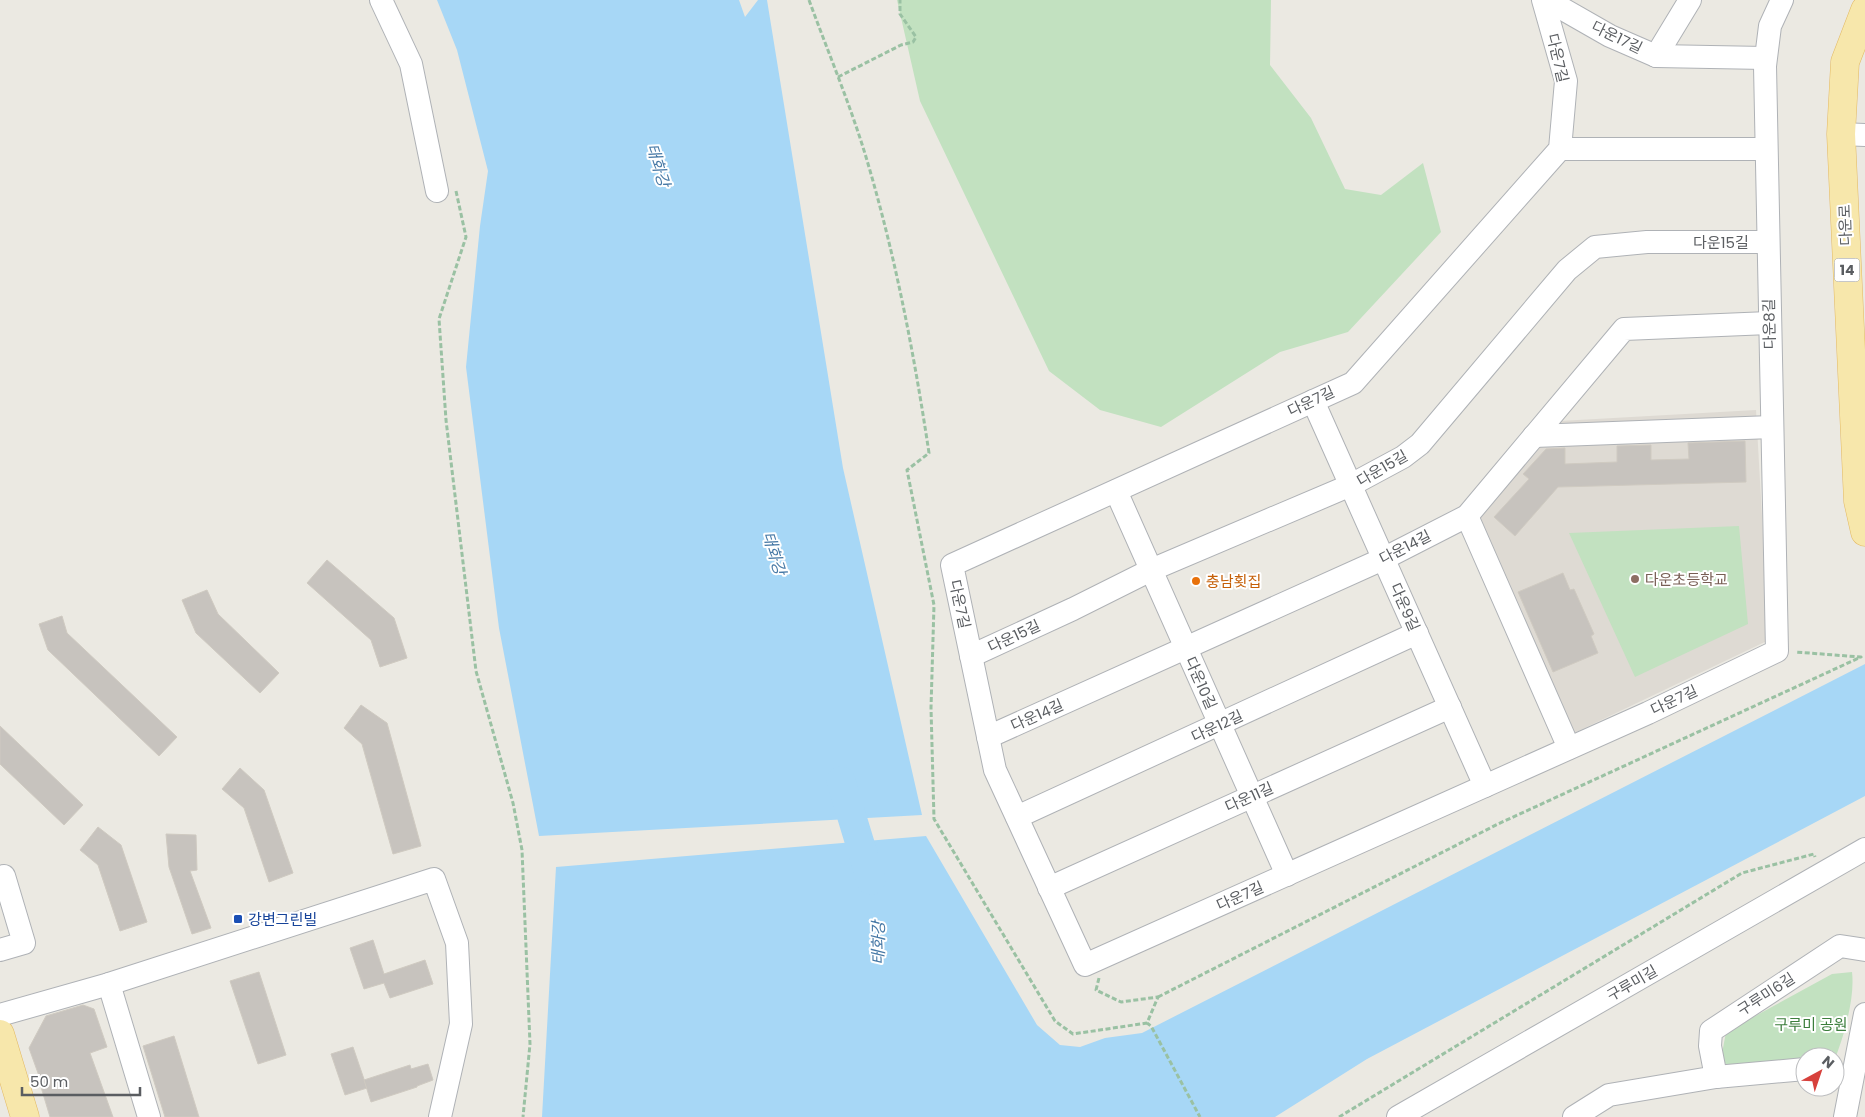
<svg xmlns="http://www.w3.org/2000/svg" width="1865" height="1117" font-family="Poppins,'Noto Sans KR',sans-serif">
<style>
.education{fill:#dedad3}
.green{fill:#c2e1c0}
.water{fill:#a7d7f6}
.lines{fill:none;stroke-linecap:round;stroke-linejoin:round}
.river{stroke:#a7d7f6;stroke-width:29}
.building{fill:#c7c3be;stroke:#cfcac1}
.minor-casing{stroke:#afb2b6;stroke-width:24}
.major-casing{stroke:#e3b963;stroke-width:29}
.path{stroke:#9ac1a3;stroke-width:3;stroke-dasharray:5 2.5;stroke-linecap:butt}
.minor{stroke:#fff;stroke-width:22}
.major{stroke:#f7e7ab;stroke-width:28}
.education-dot{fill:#8d6e63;stroke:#fff;stroke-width:2}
.food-dot{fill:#e8710a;stroke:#fff;stroke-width:2}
.transit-dot{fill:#1a4fb4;stroke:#fff;stroke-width:2}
.labels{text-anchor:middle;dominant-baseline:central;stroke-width:4;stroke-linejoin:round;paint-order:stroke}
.shield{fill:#fff;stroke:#8c8e90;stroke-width:1}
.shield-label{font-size:14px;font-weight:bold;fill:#5a5d61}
.street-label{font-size:15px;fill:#5a5d61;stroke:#fff}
.education-label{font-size:15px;fill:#785e54;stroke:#fff;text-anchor:start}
.food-label{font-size:15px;fill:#c56008;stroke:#fff;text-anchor:start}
.transit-label{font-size:15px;fill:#164399;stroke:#fff;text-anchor:start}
.park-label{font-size:15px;fill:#3c7e3c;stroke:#fff}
.water-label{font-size:16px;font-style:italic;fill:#4779a6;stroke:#fff}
</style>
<rect width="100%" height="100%" fill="#ebe9e2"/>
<!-- education -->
<path class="education" d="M1756,410l13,230 -197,94 -94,-215 82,-98z"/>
<!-- green -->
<g class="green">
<path d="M897,0h374l-1,65 41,53 34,71 36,6 42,-32 18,69 -93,100 -68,20 -119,75 -61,-17 -51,-39 -129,-270z"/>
<path d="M1739,526l9,98 -113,53 -66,-144z"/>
<path d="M1852,972c3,24 -7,61 -16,84l-31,1v5l-74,7 -10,-10 5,-27 106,-58z"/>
</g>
<!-- water -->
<g class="water">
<path d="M437,0h302l6,17 13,-17h9l76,468 79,347 -383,21 -40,-208 -33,-261 14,-141 8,-55 -31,-121z"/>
<path d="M1865,664v132l-498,263 -92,58h-733l14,-250 370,-31 111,189 23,20 20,2 25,-9 37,-5z"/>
</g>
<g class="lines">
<!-- river -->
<path class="river" d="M841,781l30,99"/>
</g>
<!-- building -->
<g class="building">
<path d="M1745,441l1,41 -188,5 -43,49 -21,-19 35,-38 -6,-5 23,-25 19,-1v16l52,-2v-16l34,-1v15l38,-1 -1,-16z"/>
<path d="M327,560l67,58 13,40 -27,9 -9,-27 -64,-57z"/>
<path d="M1563,573l7,17 4,-1 20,45 -3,2 7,17 -45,19 -35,-80z"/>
<path d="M207,590l11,24 61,59 -19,20 -64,-60 -14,-33z"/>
<path d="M62,616l5,17 110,104 -18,19 -111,-106 -9,-26z"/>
<path d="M361,705l26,18 34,123 -28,8 -31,-110 -18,-16z"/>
<path d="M0,726l83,79 -19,20 -64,-61z"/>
<path d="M240,768l24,22 29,83 -24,9 -25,-74 -22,-19z"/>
<path d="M98,827l23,18 26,77 -27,9 -22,-66 -18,-15z"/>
<path d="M166,834l30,1 1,35 -7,1 21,57 -19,6 -23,-67z"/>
<path d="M373,940l11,34 41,-14 8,24 -43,14 -6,-15 -20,6 -14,-41z"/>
<path d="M259,972l27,83 -28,9 -28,-83z"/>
<path d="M83,1005l11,4 13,38 -17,6 23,64h-63l-9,-30h2l-14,-39 17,-32z"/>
<path d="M174,1036l25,81h-34l-22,-71z"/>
<path d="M353,1047l14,41 -22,7 -14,-41z"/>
<path d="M428,1064l5,16 -16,6v1l-46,15 -7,-22 46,-15 1,4z"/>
</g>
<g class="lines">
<defs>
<g id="minor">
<path d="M381,0l30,64 26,127"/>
<path d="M1543,0l23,81 -6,68 -207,234 -401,182 43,205 90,195 563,-252 129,-62 -12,-585 5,-40 12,-26"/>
<path d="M1547,0l63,36 46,20 109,2"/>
<path d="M1656,56l34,-56"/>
<path d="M1841,134l24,1"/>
<path d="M1560,149h206"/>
<path d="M1313,401l172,385"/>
<path d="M1534,436l238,-9"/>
<path d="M1116,491l171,384"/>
<path d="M1467,516l102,232"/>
<path d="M971,656l102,-47 78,-39 200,-85 52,-28 17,-13 147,-174 28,-23 52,-5h121"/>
<path d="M988,737l395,-178 84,-43 157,-187 145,-6"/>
<path d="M1017,817l400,-184"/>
<path d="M0,877l4,-1 20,67 -24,7"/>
<path d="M1049,888l401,-181"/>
<path d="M109,984l40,133"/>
<path d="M0,1015l109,-31 325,-105 23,64 4,81 -21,93"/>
<path d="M1716,1077l89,-8"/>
<path d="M1398,1117l467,-268"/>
<path d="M1574,1117l35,-22 107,-18 -6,-31 1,-15 129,-85 25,4"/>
<path d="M1845,1117l20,-103"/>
</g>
<g id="major">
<path d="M1865,10l-20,52 -4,72 17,367 7,31"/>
<path d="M0,1034l25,83"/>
</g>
</defs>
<!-- minor casing -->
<use href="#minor" class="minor-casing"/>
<!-- major casing -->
<use href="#major" class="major-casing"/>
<!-- path -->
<g class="path">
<path d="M809,0c19,52 41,104 57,157 29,97 48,196 63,296l-22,17 27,135 -3,103 3,111 121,202 18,13 74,-11"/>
<path d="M838,77l63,-32 12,-3 3,-5 -16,-23v-14"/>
<path d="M456,191l10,46 -27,82 7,101 30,251 37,132 9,47 8,194 -7,73"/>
<path d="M1099,978l-3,12 25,12 37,-5 -11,26 4,3 49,91"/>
<path d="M1158,997l340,-173 363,-167 -66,-5"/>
<path d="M1339,1117l403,-244 72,-19 1,3"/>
</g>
<!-- minor -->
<use href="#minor" class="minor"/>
<!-- major -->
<use href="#major" class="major"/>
</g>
<!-- markers -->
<circle class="education-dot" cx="1635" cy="579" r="5"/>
<circle class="food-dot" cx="1196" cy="581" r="5"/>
<rect class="transit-dot" x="233" y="914" width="10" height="10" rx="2.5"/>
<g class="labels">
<!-- shield labels -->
<rect class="shield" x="1834.5" y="258.5" width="25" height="23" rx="4"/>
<g class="shield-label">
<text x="1847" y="270">14</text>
</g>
<!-- street labels -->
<g class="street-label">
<text transform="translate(1617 37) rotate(26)">다운17길</text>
<text transform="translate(1558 58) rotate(77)">다운7길</text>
<text transform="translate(1845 225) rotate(-92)">다운로</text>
<text x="1721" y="242">다운15길</text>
<text transform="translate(1769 324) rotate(-91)">다운8길</text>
<text transform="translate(1311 401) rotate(-25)">다운7길</text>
<text transform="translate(1382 468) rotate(-30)">다운15길</text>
<text transform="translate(1405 547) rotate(-27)">다운14길</text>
<text transform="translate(960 604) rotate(78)">다운7길</text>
<text transform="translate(1405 607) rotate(66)">다운9길</text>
<text transform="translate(1014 636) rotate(-25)">다운15길</text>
<text transform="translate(1201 683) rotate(66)">다운10길</text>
<text transform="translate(1674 700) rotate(-25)">다운7길</text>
<text transform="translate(1037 715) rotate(-24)">다운14길</text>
<text transform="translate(1217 726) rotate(-25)">다운12길</text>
<text transform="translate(1249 797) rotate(-24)">다운11길</text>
<text transform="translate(1240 896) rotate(-24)">다운7길</text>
<text transform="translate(1632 983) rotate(-30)">구루미길</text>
<text transform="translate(1766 994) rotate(-33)">구루미6길</text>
</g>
<!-- education labels -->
<g class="education-label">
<text x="1645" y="579">다운초등학교</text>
</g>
<!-- food labels -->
<g class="food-label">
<text x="1206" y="581">충남횟집</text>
</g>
<!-- transit labels -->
<g class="transit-label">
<text x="248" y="919">강변그린빌</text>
</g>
<!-- park labels -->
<g class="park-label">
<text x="1811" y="1024">구루미 공원</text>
</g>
<!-- water labels -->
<g class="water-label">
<text transform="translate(658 165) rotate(73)">태화강</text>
<text transform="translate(774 553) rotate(73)">태화강</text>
<text transform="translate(878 943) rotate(-90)">태화강</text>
</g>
</g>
<!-- north arrow -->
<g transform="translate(1820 1072) rotate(40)"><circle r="24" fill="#ffffff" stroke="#bdbec0"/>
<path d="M0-4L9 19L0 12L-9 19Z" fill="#d7413c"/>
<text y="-8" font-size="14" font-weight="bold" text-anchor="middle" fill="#5a5d61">N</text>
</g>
<!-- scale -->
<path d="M22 1087v8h118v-8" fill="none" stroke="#5a5d61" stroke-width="2.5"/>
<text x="30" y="1087" font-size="15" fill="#5a5d61" stroke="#ffffff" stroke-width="4" paint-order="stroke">50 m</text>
</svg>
